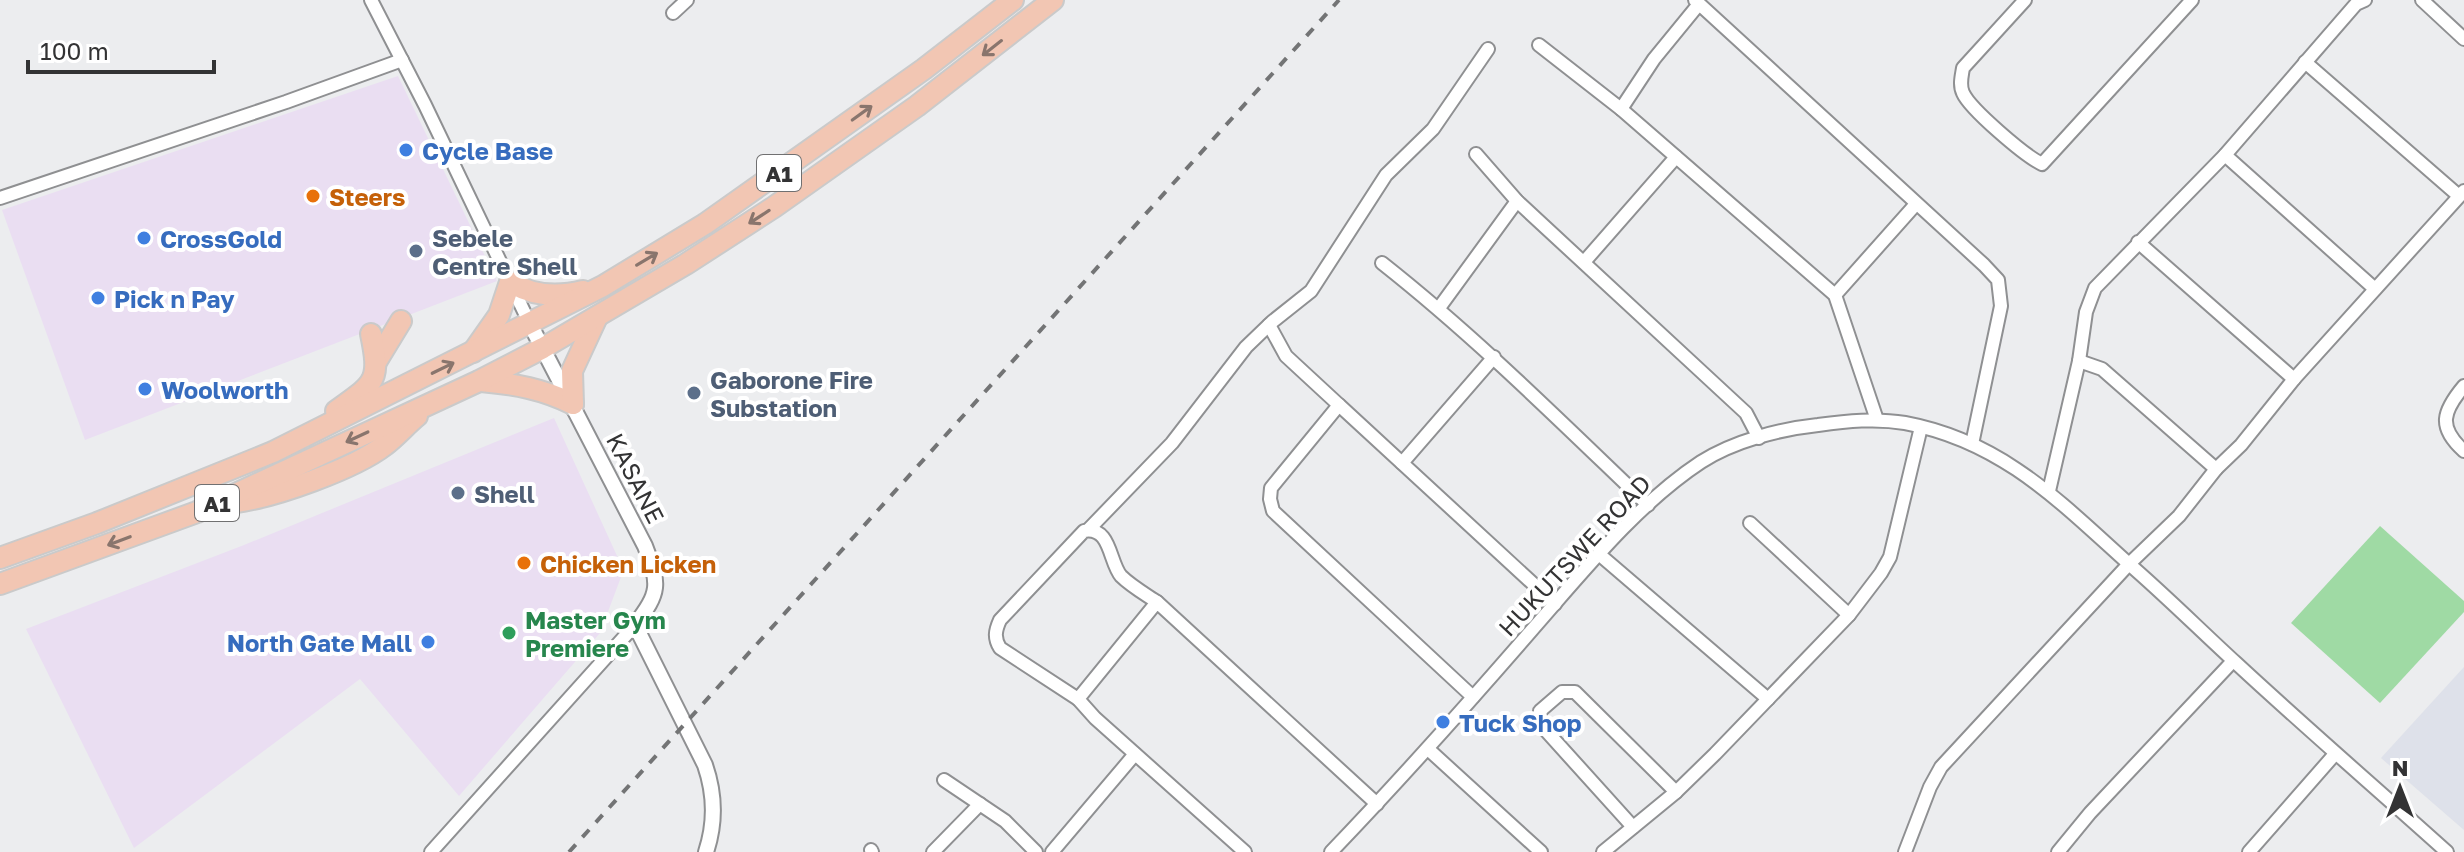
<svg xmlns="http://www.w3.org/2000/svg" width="2464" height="852" font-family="'Golos Text',sans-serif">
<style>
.commercial{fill:#eadef2}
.built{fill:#dee1ea}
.green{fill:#9fdaa4}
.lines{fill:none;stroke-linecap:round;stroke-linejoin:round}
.minor-casing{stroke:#8f9092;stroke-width:16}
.tertiary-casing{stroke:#8f9092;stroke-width:18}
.trunk-casing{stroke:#cacaca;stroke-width:24}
.minor{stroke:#fff;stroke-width:12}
.tertiary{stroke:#fff;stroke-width:14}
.trunk{stroke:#f2c6b3;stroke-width:20}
.rail{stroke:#737475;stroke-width:4;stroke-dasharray:10 10;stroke-linecap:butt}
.oneway{stroke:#89756d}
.shop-dot{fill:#3f7fe0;stroke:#fff;stroke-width:3}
.food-dot{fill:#e8710a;stroke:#fff;stroke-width:3}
.service-dot{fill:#5c6f8a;stroke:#fff;stroke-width:3}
.leisure-dot{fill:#2e9e5b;stroke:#fff;stroke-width:3}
.labels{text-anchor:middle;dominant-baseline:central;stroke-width:8;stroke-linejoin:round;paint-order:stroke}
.shield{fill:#fff;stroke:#707071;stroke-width:2}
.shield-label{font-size:22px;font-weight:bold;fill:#333334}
.shop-label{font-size:24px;font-weight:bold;fill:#366cbe;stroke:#fff;text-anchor:start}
.food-label{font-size:24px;font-weight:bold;fill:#c56008;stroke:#fff;text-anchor:start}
.service-label{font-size:24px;font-weight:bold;fill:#4e5e75;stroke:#fff;text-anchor:start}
.street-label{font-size:24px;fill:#333334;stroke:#fff}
.leisure-label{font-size:24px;font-weight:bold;fill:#27864d;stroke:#fff;text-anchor:start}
</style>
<rect width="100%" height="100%" fill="#ecedef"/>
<!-- commercial -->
<g class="commercial">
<path d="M398,76l99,205 -412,159 -83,-230z"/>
<path d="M554,418l64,140 3,19 -21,56 -141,163 -99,-117 -226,169 -108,-219 218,-84z"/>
</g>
<!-- built -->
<path class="built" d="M2464,667v163l-83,-72z"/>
<!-- green -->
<path class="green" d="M2380,526l84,75v11l-84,91 -89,-80z"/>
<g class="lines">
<defs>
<g id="minor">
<path d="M371,0l54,105 105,219"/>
<path d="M1695,0l289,265 14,15 3,26 -29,138"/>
<path d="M2025,0l-62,68c-1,7 -4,17 0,25 7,16 62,63 79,71l150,-164"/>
<path d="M2422,0l42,39"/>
<path d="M673,13l14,-13"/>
<path d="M1539,45l82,64 214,186 42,125"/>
<path d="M2305,62l154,134"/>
<path d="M1621,109l33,-50 45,-55"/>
<path d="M1476,154l41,47 229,212 13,25"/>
<path d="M2225,155l150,134"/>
<path d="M0,198l286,-96 116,-42"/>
<path d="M2138,242l156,137"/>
<path d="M1584,262l92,-105"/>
<path d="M1382,263c95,75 179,159 266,242"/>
<path d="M1835,295l81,-91"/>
<path d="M1439,308l78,-107"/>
<path d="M1269,325l17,31 53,49"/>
<path d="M2079,361l23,8 114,100 25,-24 53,-66 170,-188"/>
<path d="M2464,386c-21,25 -27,41 0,65"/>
<path d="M1402,463l92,-106"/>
<path d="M2049,491l30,-130 7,-49 9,-24 130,-133 131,-151 9,-4"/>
<path d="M1750,523l99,92"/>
<path d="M1089,529l83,-86 74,-96 26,-25 39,-31 75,-116 47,-46 55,-80"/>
<path d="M1600,555l168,144"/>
<path d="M1473,697l-200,-186 -3,-12 1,-11 68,-83 216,199"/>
<path d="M1078,699l-78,-51c-6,-10 -5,-17 0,-28l84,-89c27,-5 25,31 37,45 10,10 24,18 36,26"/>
<path d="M1428,749l113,103"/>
<path d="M944,780l61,41 31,31"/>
<path d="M1633,827l-93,-103v-13l22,-19h13l101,100"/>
<path d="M871,850l1,2"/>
<path d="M431,852l204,-227"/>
<path d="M933,852l47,-48"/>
<path d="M1052,852l83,-98"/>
<path d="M1245,852l-150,-134 -17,-19 79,-97 220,202"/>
<path d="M1331,852c69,-72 135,-146 200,-221 51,-58 106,-127 170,-169 33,-21 79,-33 117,-37 29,-4 58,-7 87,-2 97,18 155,79 224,141 37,32 71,66 107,99 69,64 141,126 211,189"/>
<path d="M1603,852l73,-60 39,-38 134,-139 32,-42 9,-16 31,-130"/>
<path d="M1905,852l25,-65 11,-20 188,-203 50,-48 37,-47"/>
<path d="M2058,852l32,-39 143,-152"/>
<path d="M2249,852l86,-98"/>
</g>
<path id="tertiary" d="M530,324l115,222c15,39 15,46 -10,79l70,140c10,29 11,57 1,87"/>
<g id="trunk">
<path d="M473,352l26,-37 11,-33c22,14 48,15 73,9"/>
<path d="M376,362l25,-41"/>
<path d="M481,381c34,3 62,8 92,23"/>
<path d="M573,404l-1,-33 25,-54"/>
<path d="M336,411c39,-28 45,-29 35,-77"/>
<path d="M236,502c38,-5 118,-33 149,-57 11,-8 21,-20 32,-29"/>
<path d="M0,558l97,-35 176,-71 330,-166 102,-62 219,-155 89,-69"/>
<path d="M0,584l197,-72 282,-131 64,-33 143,-84 88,-57 143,-101 136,-106"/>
</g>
</defs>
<!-- minor casing -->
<use href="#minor" class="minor-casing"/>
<!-- tertiary casing -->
<use href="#tertiary" class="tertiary-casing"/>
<!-- trunk casing -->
<use href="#trunk" class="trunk-casing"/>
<!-- minor -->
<use href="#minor" class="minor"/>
<!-- tertiary -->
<use href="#tertiary" class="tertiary"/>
<!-- trunk -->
<use href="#trunk" class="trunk"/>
<!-- rail -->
<path class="rail" d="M569,852l770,-852"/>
</g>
<!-- one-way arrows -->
<defs><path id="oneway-shaft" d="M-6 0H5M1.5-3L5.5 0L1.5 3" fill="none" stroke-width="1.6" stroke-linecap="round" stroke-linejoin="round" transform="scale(2)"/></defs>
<g class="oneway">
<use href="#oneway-shaft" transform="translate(992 48) rotate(142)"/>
<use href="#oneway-shaft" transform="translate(862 113) rotate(-36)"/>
<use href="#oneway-shaft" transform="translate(759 217) rotate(147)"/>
<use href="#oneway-shaft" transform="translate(647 259) rotate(-31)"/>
<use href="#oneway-shaft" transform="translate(443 368) rotate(-26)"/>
<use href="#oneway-shaft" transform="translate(357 437) rotate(155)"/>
<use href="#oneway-shaft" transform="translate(119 541) rotate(159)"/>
</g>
<!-- markers -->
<g class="shop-dot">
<circle cx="406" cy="150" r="8"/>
<circle cx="144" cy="238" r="8"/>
<circle cx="98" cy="298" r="8"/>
<circle cx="145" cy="389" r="8"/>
<circle cx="428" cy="642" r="8"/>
<circle cx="1443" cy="722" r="8"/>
</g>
<g class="food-dot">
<circle cx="313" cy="196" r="8"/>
<circle cx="524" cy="563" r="8"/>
</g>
<g class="service-dot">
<circle cx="416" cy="251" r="8"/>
<circle cx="694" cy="393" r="8"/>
<circle cx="458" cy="493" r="8"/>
</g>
<circle class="leisure-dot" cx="509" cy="633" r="8"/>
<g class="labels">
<!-- shield labels -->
<g class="shield">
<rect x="757" y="155" width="44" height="36" rx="6"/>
<rect x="195" y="485" width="44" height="36" rx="6"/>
</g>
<g class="shield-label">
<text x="779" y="173">A1</text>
<text x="217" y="503">A1</text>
</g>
<!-- shop labels -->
<g class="shop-label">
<text x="422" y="150">Cycle Base</text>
<text x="160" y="238">CrossGold</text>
<text x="114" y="298">Pick n Pay</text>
<text x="161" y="389">Woolworth</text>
<text x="412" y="642" text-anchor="end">North Gate Mall</text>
<text x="1459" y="722">Tuck Shop</text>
</g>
<!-- food labels -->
<g class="food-label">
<text x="329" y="196">Steers</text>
<text x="540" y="563">Chicken Licken</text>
</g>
<!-- service labels -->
<g class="service-label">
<text x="432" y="237">Sebele<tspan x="432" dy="28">Centre Shell</tspan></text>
<text x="710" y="379">Gaborone Fire<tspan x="710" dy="28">Substation</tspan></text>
<text x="474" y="493">Shell</text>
</g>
<!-- street labels -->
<g class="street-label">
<text transform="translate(636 478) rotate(63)">KASANE</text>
<text transform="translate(1574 555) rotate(-47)">HUKUTSWE ROAD</text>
</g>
<!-- leisure labels -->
<g class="leisure-label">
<text x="525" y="619">Master Gym<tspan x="525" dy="28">Premiere</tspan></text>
</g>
</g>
<!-- north arrow -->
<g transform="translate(2400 788)" stroke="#ffffff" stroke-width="6" paint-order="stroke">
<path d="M0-6L14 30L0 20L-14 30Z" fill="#333334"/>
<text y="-12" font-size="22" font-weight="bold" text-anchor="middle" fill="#333334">N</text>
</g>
<!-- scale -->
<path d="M28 60v12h186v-12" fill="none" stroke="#333334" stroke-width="4"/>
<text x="40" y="60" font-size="24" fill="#333334" stroke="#ffffff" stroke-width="6" paint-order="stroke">100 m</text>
</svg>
